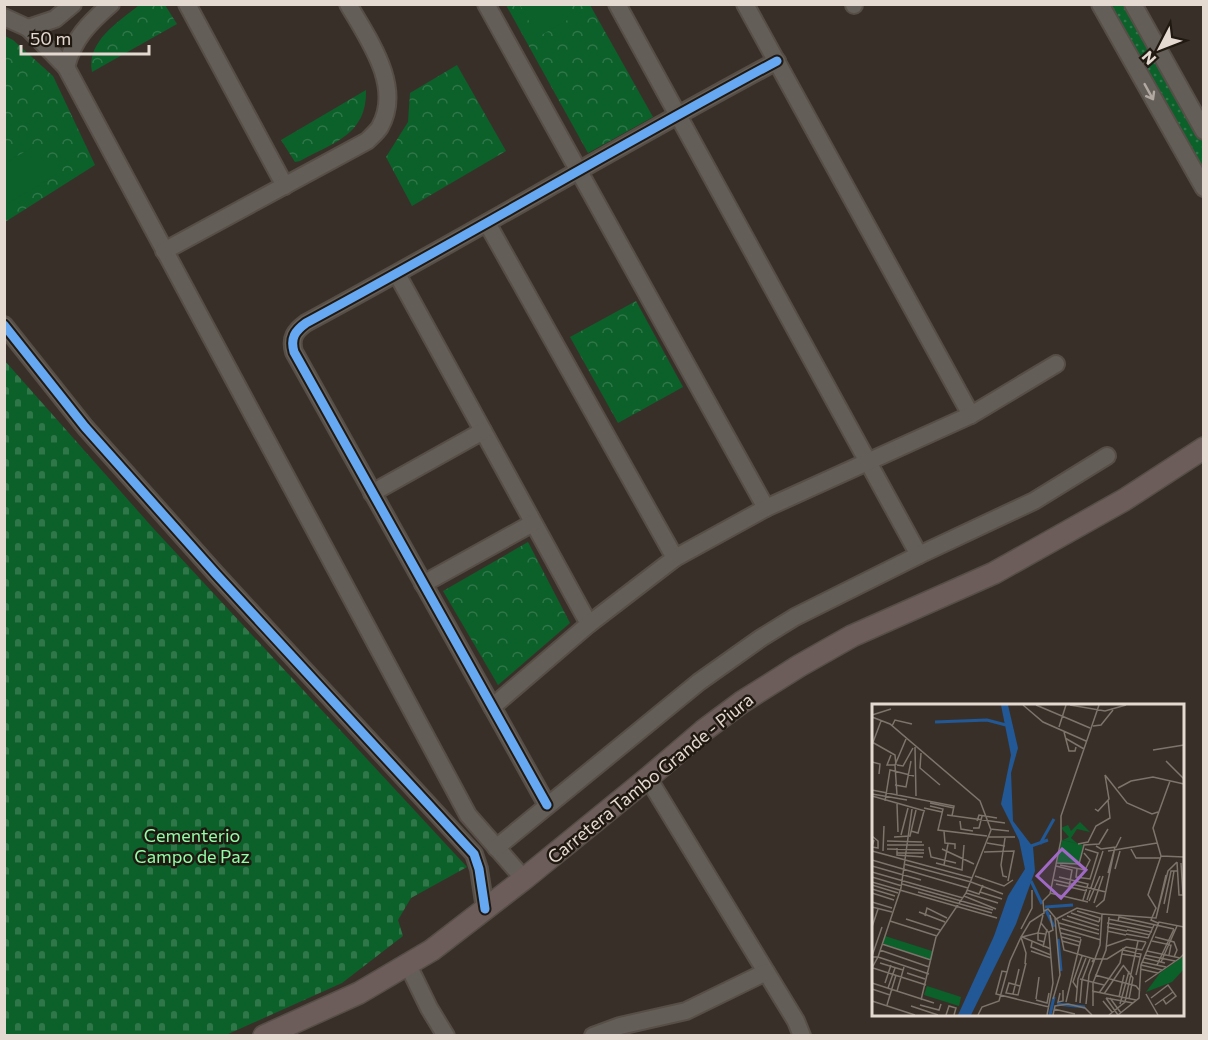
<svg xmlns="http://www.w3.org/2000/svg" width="1208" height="1040" font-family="Commissioner,sans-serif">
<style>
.grass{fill:url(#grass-dots)}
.forest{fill:url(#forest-crowns)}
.cemetery{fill:url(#cemetery-stones)}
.pitch{fill:#0c602a}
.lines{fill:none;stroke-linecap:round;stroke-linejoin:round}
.minor-casing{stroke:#564e47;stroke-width:20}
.major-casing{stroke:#564e47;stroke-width:24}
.minor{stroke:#645e58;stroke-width:16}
.major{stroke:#6c5d5a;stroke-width:21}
.cycleway-casing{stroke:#201912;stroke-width:13}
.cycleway{stroke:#66a8f1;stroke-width:9}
.oneway{stroke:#b1a8a1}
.labels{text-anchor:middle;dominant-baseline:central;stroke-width:5;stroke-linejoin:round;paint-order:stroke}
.street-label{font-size:18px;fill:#e5dad1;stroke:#201912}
.park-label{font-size:18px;fill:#91fda6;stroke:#201912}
.inset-river{fill:none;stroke:#225896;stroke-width:3}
.inset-road{fill:none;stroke:#7d746c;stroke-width:1.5}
.view{fill:#a069c5;fill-opacity:0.15;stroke:#a069c5;stroke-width:3}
.inset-edge{fill:none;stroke:#e5dad1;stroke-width:3}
</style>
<defs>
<pattern id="grass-dots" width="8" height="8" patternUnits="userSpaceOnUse" patternTransform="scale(1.5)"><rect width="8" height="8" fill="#0c602a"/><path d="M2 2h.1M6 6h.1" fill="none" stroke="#2f7648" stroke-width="1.8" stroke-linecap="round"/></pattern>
<pattern id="forest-crowns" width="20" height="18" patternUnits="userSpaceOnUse" patternTransform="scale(1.5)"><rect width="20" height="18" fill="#0c602a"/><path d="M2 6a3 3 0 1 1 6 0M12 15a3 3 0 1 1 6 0" fill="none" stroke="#2f7648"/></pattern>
<pattern id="cemetery-stones" width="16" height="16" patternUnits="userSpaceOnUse" patternTransform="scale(1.5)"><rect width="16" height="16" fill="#0c602a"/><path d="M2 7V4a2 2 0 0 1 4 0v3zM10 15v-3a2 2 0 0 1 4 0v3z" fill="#2f7648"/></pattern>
</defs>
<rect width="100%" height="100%" fill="#383028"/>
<!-- grass -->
<path class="grass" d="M1107,5h19l77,137v34z"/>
<!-- forest -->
<g class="forest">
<path d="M139,5h26l12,19 -85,48c-6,-31 27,-50 47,-67z"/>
<path d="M506,5h84l63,112 -65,36z"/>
<path d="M5,36l8,4 40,36 42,89 -90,57z"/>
<path d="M457,65l49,86 -94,55 -26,-49 22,-35 2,-29z"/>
<path d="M366,90c1,45 -32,52 -66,71l-5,1 -14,-22z"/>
<path d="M636,301l47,86 -65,36 -48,-86z"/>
<path d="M528,542l42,81 -72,62 -55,-94z"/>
</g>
<!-- cemetery -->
<path class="cemetery" d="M5,361l148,167 314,339 -56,31 -13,22 5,16 -61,47 -116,52h-221z"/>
<!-- pitch -->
<g class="pitch">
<path d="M520,5h41l8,14 -31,18z"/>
<path d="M35,146l18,31 -48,28v-42z"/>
</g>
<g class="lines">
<defs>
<g id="minor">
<path d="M187,4l98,182"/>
<path d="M486,4l280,504"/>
<path d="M617,4l302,551"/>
<path d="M745,4l226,411"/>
<path d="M854,4v1"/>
<path d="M1100,4l104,184"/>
<path d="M1133,4l71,127"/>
<path d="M4,17l24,11 38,39 402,748 56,64"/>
<path d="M28,28l27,-9 18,-15"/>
<path d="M66,67c7,-28 23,-44 45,-63"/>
<path d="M487,223l188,335"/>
<path d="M164,251l203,-110c4,-4 10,-9 13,-14 23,-41 -12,-88 -32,-123"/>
<path d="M397,274l192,350"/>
<path d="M4,325l81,102 131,147 258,280 5,15 6,40"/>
<path d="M372,493l111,-62"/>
<path d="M423,584l110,-61"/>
<path d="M492,707l97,-83 86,-66 91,-50 205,-93 85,-51"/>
<path d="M648,778l148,243 6,15"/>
<path d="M547,805l-253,-453c-4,-14 1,-21 12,-29 158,-85 312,-177 471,-262"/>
<path d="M496,848l203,-166 62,-44 34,-21 124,-62 115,-54 73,-45"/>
<path d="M408,965l21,43 17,28"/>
<path d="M593,1036l27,-10 66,-15 80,-39"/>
</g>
<path id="major" d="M264,1036l95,-43 73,-43 92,-71 124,-101 55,-47 39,-29 57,-36 53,-30 142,-63 130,-73 80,-52"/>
</defs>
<!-- minor casing -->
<use href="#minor" class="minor-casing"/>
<!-- major casing -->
<use href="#major" class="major-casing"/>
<!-- minor -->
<use href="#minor" class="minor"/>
<!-- major -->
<use href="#major" class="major"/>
<defs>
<g id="cycleway">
<path d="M4,325l81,102 131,147 258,280 5,15 6,40"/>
<path d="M547,805l-253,-453c-4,-14 1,-21 12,-29 158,-85 312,-177 471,-262"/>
</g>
</defs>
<!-- cycleway casing -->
<use href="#cycleway" class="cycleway-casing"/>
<!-- cycleway -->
<use href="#cycleway" class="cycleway"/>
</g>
<!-- one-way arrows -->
<defs><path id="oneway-shaft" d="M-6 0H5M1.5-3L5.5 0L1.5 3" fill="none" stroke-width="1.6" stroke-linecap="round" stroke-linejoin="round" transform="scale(1.5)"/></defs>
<use class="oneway" href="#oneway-shaft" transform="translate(1149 92) rotate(61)"/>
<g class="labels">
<!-- street labels -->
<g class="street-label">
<text transform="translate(650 778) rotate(-39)">Carretera Tambo Grande - Piura</text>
</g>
<!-- park labels -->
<g class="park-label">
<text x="192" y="835">Cementerio<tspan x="192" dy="21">Campo de Paz</tspan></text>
</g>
</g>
<!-- overview -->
<g transform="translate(872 704)">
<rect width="312" height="312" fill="#383028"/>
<path d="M13,232l47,15v9l-49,-16z" fill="#0c602a"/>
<path d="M208,118l10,10 -13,-3 -6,9 7,6 -15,-4 6,-3 -8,-9 7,-3 3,6zM312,252v13l-12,13 -26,10 14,-19zM55,282l34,11 -2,9 -35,-11z" fill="#0c602a"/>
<path d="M190,136l21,5 -4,18h-22z" fill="#0c602a"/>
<path d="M129,1h7l10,43 -7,25 2,48 20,26 2,24 -19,53 -45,91h-13l36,-79 14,-40 17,-27 -6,-29 -18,-36 10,-49z" fill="#225896"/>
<path class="inset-river" d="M63,18l52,-2 19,5M168,140l14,-25M159,142l17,-6M159,177l11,23M173,203l28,-2M174,206l8,17M186,235l3,32M185,300l28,3M178,311l4,-18"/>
<path class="inset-road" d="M151,1l20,17 43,19M164,1l54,23M198,1l35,6 21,-6M0,11l19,-6M0,13l18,7 90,77 11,29 -25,63 -30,44 -15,63M20,22l3,-6 17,4M221,22l8,-1 12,-15M187,23l7,-22M192,28l5,19h6l1,-4M193,34l19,11M0,38l23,13 1,10M0,41l9,-24M43,43l1,49M281,46l31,-5M49,49l-1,15 20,17M19,51l-4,10h8M294,57l18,18M0,58l8,2 -1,10M25,61l6,1 10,-18M233,71l22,28 25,11 6,-2M23,81l11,2 5,-26M246,84l13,-7 22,-4 31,7M0,86l82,16 -2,10M0,90l35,6M25,91l-2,-30 11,-26M0,92l53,15M13,97l5,-31 24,6M58,99l24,5M25,100l1,28M58,102l13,3 -5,21 49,6M52,104l18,4M223,105l3,2 11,-12 -4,-24M75,111l58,8M88,117l1,8 12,2M105,117l2,-6 18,3M101,124h6l3,-12M118,125l19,2M39,127l7,2 6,-22M72,127l1,12 10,1v5M29,131l7,-27M0,132l6,5v7l-6,-1 2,-7M22,133l16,-1 6,-26M117,133h26M133,134l-4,27 2,11 4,1M15,137l35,1M115,139l18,3M206,140l10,-2 8,-16 14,-8 -2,-18M15,141h37M224,142l5,3 15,-2 5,-10M57,143l2,10 25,6M25,144v7l26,2M15,145l37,1M259,145l5,9h24M0,147l100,27M11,147l1,-25M236,147l49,-8M112,148l30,-1 -6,30M25,149h27M289,152l23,1M0,156l96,28M98,158l-28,-13 32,15M305,158l2,33h5M64,159l26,7 2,-25M185,159l22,1 5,-19 15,-1 9,-15M309,159l2,31M32,160l67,18M72,161l4,-21M188,161l25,5 5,-10 -6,-7M0,162l49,14M184,162l16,4 -3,17M205,165l-1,8 14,2 8,-26 -13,-4M243,165l5,-18M0,168l91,26M236,169l6,-22M103,172l29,10 9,-6M0,173l30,9M187,173l29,7 -5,16M182,176l52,12M0,178l125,36M99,178l32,12M30,180l91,26M184,180l31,7M0,181l26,8M0,185l23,7M95,186l12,4 4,-9M46,188l74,21M108,188l22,7M0,189l22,7M94,189l32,10M178,189l38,9M92,192l32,13M215,196l16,-49M217,197l11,-25M0,198l20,6M222,199l9,-27M292,200l7,-33h7M0,203l20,5M224,203l8,-7 11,-53M172,207l4,-2 10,12 6,29 30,9 -2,3M205,207l23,7 -1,4M47,208l26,10M199,209l28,9M295,209l7,-42M230,210l54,4 12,-47 9,-9M171,211l-2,8 8,10 4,50 -6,32M53,212l2,-8 20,10M195,212l32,10M284,214l10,-43M34,215l34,11M184,215l21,-11 25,6 -2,31 -11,30 -3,29M190,215l37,11M236,215l21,4M18,217l47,15M246,217l1,-4 55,12M169,219l-3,10 -16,4 29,12M187,219l40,11M235,219l21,4M257,219l24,5M286,219l-7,-3 5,-12 -8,-13 13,-39 -8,-28 17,-47M0,223l6,-18M235,223l20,4M256,223l24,5M188,224l41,12M149,225l11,-21v-18M255,226l23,5M235,227l19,4M177,228l4,-2 -3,-15M189,229l20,5M254,230l22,4 6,-13M149,233l5,16 -1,11M190,233l18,5M283,233l19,5 3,8 -3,7M190,237l18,5M280,237l19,4 -2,10M160,238l-1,5 20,8M172,238l-6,-2v-7l7,1M10,240l49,16M235,242l20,-7 19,3M171,243l4,-18M8,246l49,17M251,246l18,4 -5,21M159,247l20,7M275,247l33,7 4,-4M250,250l18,3M273,251l30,6M0,252l10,-29M0,253h6l23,-69 11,-79M272,254l21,5M223,255h12l19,-12 16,3 4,-8M270,258l24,5M289,258l16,-36M8,259l23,7M251,261l10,13 -4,21M269,261l21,5M285,261l17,-36M0,264l6,-11 51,17M1,264l53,17M268,265l18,4M135,268l-5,-1 -6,23 53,13M35,269l18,6M223,271l41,11 4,5M208,275l24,6M273,278l35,-24M0,279l62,20M13,279l6,-18M148,282l-11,-3 -3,10 12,2 8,-32M16,284l7,-20M205,284l-4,-6 9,-26M0,285l18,6M25,287l7,-24M220,287l44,9M188,289l-2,9 5,-1v-11M227,289l21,-30 3,-15M141,290l6,-25M232,290l19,-28M274,290l12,21M247,293l5,-22M234,294l27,5M234,294l12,17M238,294l11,15M279,294l17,-13 8,11 -10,8 -3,-5M164,295l3,-22M181,295l7,-24 -5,-57M164,296l11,3 2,-10M0,297l43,14M194,298l15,-63M204,298l2,-23 8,-21M208,299l2,-23 8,-21M248,300l9,-33M15,301l9,-30M48,301l19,5 2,-6M283,301l18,-13M39,302l27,9M221,302v-23l13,-33 3,-33M235,302l-4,-5 9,11M182,305l21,5M74,311l3,-9 7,2 -2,7M106,311l4,-8 17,-6 11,-40 11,-24 9,-15 14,-9 -1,-12 7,-7 11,-54v-24l38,-111M181,311l2,-9 13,-2 17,4 7,7M237,311l16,-13 13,-61M246,311l21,-17 2,-33 18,-43 25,5"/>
<path class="view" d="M190,145l24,21 -25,28 -24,-22z"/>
<rect width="312" height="312" class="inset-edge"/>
</g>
<!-- border -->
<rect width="1208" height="1040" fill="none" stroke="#e5dad1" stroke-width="12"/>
<!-- north arrow -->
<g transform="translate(1160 48) rotate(228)" stroke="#201912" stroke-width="4.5" paint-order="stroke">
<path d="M0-4.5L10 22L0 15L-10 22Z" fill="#e5dad1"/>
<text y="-9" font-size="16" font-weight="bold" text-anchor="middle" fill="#e5dad1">N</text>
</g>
<!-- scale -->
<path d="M21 45v9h128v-9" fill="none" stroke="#e5dad1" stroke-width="3"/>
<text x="30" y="45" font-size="18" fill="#e5dad1" stroke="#201912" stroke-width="4.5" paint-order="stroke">50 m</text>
</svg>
